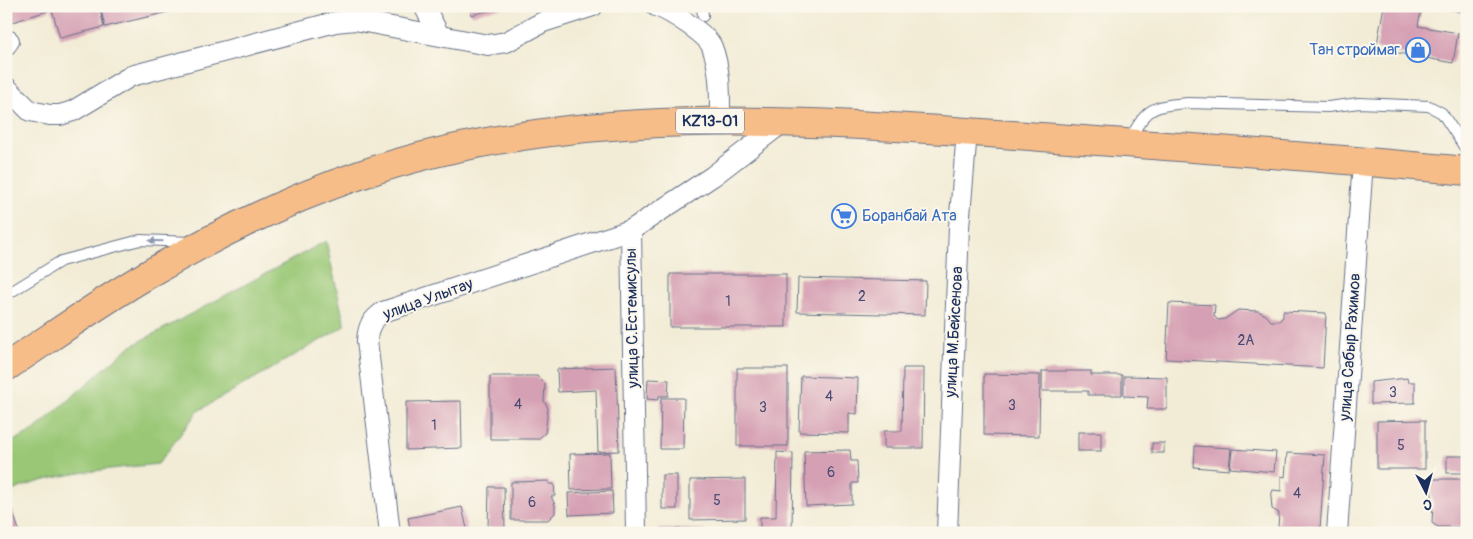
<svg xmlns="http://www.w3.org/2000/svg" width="1473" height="539" font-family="Pangolin,sans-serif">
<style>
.park{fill:#99c775;stroke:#5a7b6a}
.building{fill:#d6a0b4}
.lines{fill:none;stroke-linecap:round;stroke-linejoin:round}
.lane-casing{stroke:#667188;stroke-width:12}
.street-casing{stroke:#667188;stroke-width:22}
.highway-casing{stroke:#667188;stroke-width:30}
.lane{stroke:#fff;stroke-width:10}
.street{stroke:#fff;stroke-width:20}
.highway{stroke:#f7bd88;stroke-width:28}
.oneway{fill:#8d97ae}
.labels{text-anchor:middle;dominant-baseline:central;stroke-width:4;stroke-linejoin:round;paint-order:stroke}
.number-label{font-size:14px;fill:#4a4b74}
.shield{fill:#fbf7ec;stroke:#5e6b89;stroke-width:1}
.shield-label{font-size:15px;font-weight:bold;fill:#1b2f5e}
.shop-label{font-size:16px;fill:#366cbe;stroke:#fbf7ec;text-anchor:end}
.street-label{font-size:16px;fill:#1b2f5e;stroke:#fbf7ec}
</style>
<rect width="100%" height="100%" fill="#fbf7ec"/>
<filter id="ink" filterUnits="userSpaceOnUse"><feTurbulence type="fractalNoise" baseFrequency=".02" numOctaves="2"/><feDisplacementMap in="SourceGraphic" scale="10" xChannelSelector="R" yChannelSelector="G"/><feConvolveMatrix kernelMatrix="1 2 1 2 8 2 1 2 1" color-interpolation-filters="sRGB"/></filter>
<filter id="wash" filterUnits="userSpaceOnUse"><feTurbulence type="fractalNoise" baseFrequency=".0096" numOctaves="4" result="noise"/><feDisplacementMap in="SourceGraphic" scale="20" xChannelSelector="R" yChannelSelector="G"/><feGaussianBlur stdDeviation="1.12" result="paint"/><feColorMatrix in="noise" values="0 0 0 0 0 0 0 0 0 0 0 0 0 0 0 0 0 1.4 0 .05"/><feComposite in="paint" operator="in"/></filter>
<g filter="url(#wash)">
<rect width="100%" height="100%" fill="#f2ecd6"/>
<!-- park -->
<path class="park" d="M326,241l19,85 -147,85 -40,53c-47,5 -110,9 -152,30v-49l28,-15 94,-82z"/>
<g id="blocks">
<!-- building -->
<g class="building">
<path d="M6,6h43l1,4 -40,13z"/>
<path d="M51,6h48l5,21 -44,11z"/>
<path d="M100,6h89v1l-84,20z"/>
<path d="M469,6h35v1l-33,8z"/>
<path d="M1384,6h38l-4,20 40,7 -5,30 -77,-14z"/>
<path d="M1438,6h29v7l-29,-6z"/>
<rect x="670" y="274" width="116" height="53"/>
<path d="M798,278l128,3 -1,34 -128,-3z"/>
<path d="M1169,303l46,2 -1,11 4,4 7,-1 13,-9 20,1 8,4 5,6h8l4,-4v-6l43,2 -3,55 -157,-9z"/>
<path d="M616,367l3,84 -21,1 -2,-62 -38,2 -1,-23z"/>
<rect x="737" y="368" width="51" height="78"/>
<path d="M903,368h21l-1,80h-39v-17h18z"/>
<path d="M1042,371h49v4h31v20h-34v-4h-46z"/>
<path d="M984,374l56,1 -1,61 -55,-1z"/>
<path d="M490,376h47l8,8 -1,17 4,7 -3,25 -7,6h-48z"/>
<path d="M801,376l57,2 -1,36 -8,-1v20l-50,-1z"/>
<path d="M1124,376l43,1v32h-20l1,-12 -24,-1z"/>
<path d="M1407,378l1,4h7v21l-44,1v-22z"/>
<path d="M648,379l21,1 -1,16h-9l-1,4 -11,-1z"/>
<path d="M661,398h23l-1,51h-23z"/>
<path d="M461,401l1,47 -56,2v-48z"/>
<path d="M1425,420v49h-48v-48z"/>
<rect x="1078" y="432" width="23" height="19"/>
<rect x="1152" y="443" width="12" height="10"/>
<path d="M1195,446l36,2 -2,22 -35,-3z"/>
<path d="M1232,449l44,3 -2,20 -44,-4z"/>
<path d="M850,450l1,11h6l1,22h-6v21l-46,2 -2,-55z"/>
<path d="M777,452l16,1 -1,79 -32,-1v-14h16z"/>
<path d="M610,453l1,36 -40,1 -1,-36z"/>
<path d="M1287,453l38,2 -5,74 -42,-2 1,-14 -7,-4 -1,-13 2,-6 8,1v-15l4,1z"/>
<rect x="1447" y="456" width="20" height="17"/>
<rect x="662" y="475" width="15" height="34"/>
<path d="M745,479v40l-55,1v-40z"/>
<path d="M1434,479h33v48h-29l-6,-4 1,-21 -3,-19z"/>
<path d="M549,481v3h5l1,12h-4l4,9v8l-7,7h-37v-38z"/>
<path d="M489,487h15l1,41h-17z"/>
<path d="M612,491l1,22 -44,2 -1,-22z"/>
<path d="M462,507l6,26h-57l-3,-15z"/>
<path d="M12,510l8,23h-14v-21z"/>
<rect x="659" y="529" width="45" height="4"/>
</g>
</g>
</g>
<g filter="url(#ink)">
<use href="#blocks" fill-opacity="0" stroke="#667188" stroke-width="1"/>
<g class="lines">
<defs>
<g id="lane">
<path d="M702,6l1,10"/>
<path d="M1128,142c19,-33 21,-36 60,-39l140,4 31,-4 70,3 13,7 25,38"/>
<path d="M6,295l55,-34 79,-21 52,2"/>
</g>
<g id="street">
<path d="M424,6l15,29"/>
<path d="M656,6c14,5 51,28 56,41 9,23 8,50 8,74"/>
<path d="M6,45l3,-4"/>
<path d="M6,87l24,24 20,4h10l13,-4 58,-35 204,-54 20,-2 133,25 18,-3 37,-20 50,-16"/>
<path d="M631,230l5,303"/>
<path d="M390,533l-23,-192c1,-15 4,-20 16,-29l248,-82 82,-54 70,-54"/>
<path d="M947,533l12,-306 8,-95"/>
<path d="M1337,533l26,-372"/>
</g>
<path id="highway" d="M6,367c47,-31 93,-64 141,-92 68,-40 139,-75 213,-100 216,-75 457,-54 681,-38 142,10 284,20 426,34"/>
</defs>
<!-- lane casing -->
<use href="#lane" class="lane-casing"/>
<!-- street casing -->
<use href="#street" class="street-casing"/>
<!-- highway casing -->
<use href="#highway" class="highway-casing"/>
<!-- lane -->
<use href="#lane" class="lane"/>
<!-- street -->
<use href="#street" class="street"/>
<!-- highway -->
<use href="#highway" class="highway"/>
</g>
<!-- one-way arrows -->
<defs><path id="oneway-solid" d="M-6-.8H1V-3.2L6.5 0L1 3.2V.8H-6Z" transform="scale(1.25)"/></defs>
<use class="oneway" href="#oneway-solid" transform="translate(156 241) rotate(-178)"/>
</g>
<!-- icons -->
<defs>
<symbol id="shop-ring" viewBox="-11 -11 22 22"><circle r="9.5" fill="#fbf7ec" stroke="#3f7fe0" stroke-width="1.5"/><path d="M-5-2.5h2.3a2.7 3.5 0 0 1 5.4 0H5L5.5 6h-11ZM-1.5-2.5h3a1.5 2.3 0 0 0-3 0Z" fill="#3f7fe0"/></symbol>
<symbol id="supermarket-ring" viewBox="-11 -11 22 22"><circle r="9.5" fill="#fbf7ec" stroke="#3f7fe0" stroke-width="1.5"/><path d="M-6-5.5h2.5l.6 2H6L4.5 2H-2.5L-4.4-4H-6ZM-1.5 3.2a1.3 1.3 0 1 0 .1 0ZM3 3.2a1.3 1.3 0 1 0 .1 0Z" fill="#3f7fe0"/></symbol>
</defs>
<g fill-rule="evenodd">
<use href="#shop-ring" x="1404" y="36" width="28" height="28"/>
<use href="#supermarket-ring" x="830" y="202" width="28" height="28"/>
</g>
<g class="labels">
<!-- number labels -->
<g class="number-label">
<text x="862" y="296">2</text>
<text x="728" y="301">1</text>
<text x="1246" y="340">2А</text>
<text x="1393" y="392">3</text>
<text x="829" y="396">4</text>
<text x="518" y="404">4</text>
<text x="1012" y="405">3</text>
<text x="763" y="407">3</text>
<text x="434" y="425">1</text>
<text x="1401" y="445">5</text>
<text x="831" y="472">6</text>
<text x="1297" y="493">4</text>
<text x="717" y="500">5</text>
<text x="532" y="502">6</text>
</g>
<!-- shield labels -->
<rect class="shield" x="676" y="108.5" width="68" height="25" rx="4"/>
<g class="shield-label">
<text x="710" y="121">KZ13-01</text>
</g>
<!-- shop labels -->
<g class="shop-label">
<text x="1400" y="50">Тан строймаг</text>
<text x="862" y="216" text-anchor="start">Боранбай Ата</text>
</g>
<!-- street labels -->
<g class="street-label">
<text transform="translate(428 299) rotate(-20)">улица Улытау</text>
<text transform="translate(632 318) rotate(-91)">улица С.Естемисулы</text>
<text transform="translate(954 332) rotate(-87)">улица М.Бейсенова</text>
<text transform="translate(1350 347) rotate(-86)">улица Сабыр Рахимов</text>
</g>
</g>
<!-- margin -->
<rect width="1473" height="539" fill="none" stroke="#fbf7ec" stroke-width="25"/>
<!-- north arrow -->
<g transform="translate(1426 492) rotate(174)" stroke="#fbf7ec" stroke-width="4" paint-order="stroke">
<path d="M0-4L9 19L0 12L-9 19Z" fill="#1b2f5e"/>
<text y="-8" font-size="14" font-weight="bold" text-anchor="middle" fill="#1b2f5e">С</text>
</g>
</svg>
